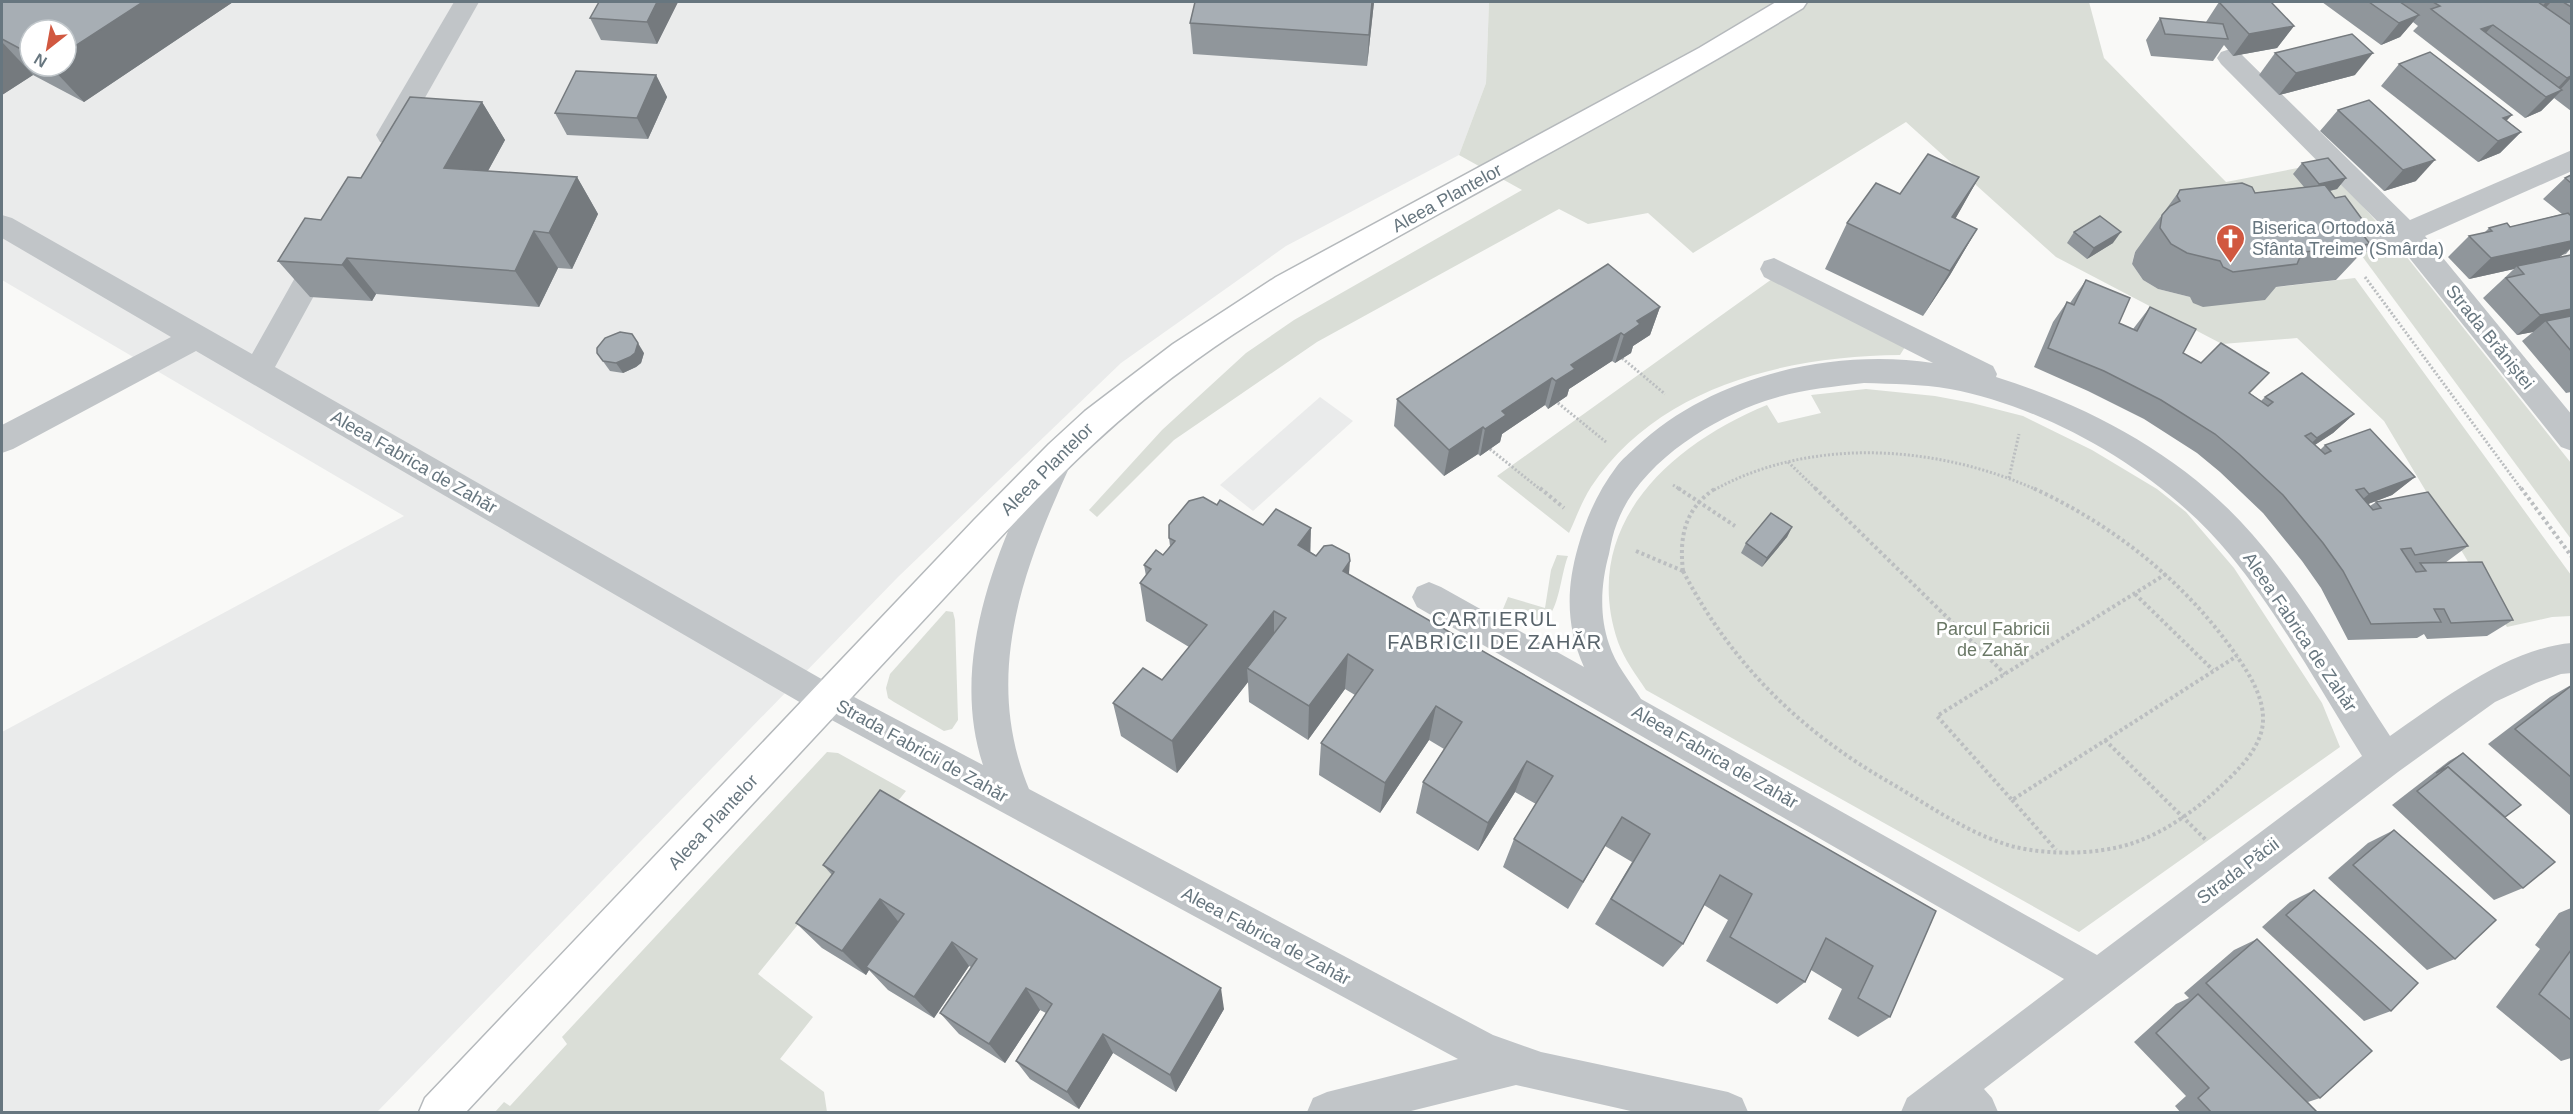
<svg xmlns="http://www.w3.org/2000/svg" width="2573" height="1114" font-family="Arial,sans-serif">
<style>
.built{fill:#eaebeb;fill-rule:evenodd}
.green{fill:#daded7}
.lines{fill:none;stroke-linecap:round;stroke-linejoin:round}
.major-casing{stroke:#b5b9bc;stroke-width:3}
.path-far1{stroke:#bbbec0;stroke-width:3;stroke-dasharray:2 2;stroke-linecap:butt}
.path{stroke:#bbbec0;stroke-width:4;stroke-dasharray:3 3;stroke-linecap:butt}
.minor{fill:#c1c5c8;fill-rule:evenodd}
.major{fill:#fff;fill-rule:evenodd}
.wall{fill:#90969b;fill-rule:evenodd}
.shaded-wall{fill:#757a7e}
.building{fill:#a7aeb4;stroke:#757a7e;stroke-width:1.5}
.labels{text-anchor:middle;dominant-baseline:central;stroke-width:6;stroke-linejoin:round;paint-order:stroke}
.street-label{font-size:18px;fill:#67767f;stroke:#fff}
.poi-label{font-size:18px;fill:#67767f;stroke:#fff;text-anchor:start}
.park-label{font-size:18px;fill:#6a7866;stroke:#fff}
.neighbourhood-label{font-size:20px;letter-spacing:1.5px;fill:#59646b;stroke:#fff}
</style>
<rect width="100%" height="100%" fill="#f9f9f7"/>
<!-- built -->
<g class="built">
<path d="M2,2h1487l-3,81 -27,72 -173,91 -165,117 -223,214 -521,535h-375v-380l402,-216 -402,-236zM30,30h36v36h-36z"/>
<path d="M1320,397l33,24 -100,90 -33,-26z"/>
</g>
<!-- green -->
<g class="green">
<path d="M1489,2h600l15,56 122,124 98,-19 60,67 -37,5 -212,16 -3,13 11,16 15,9 32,8 165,-19 216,297v41l-19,1 -45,10 -123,-206 -87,-83 -75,6 -166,-87 -150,-135 -213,131 -45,-40 -60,11 -29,-15 -242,133 -143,98 -77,77 -8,-7 73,-80 84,-77 48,-33 228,-130 -63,-35 27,-72z"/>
<path d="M2398,246l173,217v76l-212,-287z"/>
<path d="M1772,279l133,68 -5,8c-114,1 -242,31 -309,132 -9,14 -15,31 -22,46l-72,-57z"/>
<path d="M1866,389l69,7 37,7 51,13 69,34 65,39 29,23 48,56 88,135 18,44 -261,185 -433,-242c-10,-15 -22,-31 -28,-48 -39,-115 51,-197 149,-237l11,18 43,-10 -10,-18z"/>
<path d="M1557,555l11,1c-8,21 -8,52 -24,66l-41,-13 5,-12 37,11 6,-38z"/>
<path d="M946,611l7,1 2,8 3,100 -6,9 -8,2 -50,-29 -6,-4 -2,-10 4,-14z"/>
<path d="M827,752l11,1 68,38 -148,183 55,43 -33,42 44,33 3,20h-332l9,-10 6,4 57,-62 -5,-7z"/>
</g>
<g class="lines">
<defs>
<path id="major" d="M1776,2h31l-4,6c-118,72 -240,137 -361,204 -84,47 -168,92 -246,148 -76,54 -135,113 -198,180l-532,572h-47l6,-14 549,-578 75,-76 36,-33 88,-67 54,-35 49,-32 423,-229z"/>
</defs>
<!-- major casing -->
<use href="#major" class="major-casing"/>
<!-- path-far1 -->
<g class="path-far1">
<path d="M2365,277l157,213"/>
<path d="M1622,358l43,36"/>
<path d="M1558,403l48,39"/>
<path d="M1490,449l51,41"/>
<path d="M1788,462l29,28"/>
<path d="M2009,478l10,-44"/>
<path d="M1673,485l8,5"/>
<path d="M1714,490c98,-54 223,-45 323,0"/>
</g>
<!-- path -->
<g class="path">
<path d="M1540,488l24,20"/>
<path d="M1678,488l57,38"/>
<path d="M1815,488l190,186"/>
<path d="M2521,488l51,69"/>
<path d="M1636,551l47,20"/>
<path d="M1683,571c48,92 117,160 206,211 36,21 71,46 110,60 37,14 96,14 134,1 30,-10 60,-31 83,-52 19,-18 46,-42 47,-70 1,-26 -16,-50 -29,-69 -51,-72 -121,-127 -201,-164"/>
<path d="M1683,571c-4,-35 2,-63 33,-83"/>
<path d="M2166,574l-229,142 75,84 225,-144"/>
<path d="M2135,594l78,76"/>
<path d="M2105,740l102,101"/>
<path d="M2012,800l44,50"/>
</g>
<!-- minor -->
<g class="minor">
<path d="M454,2h25l-79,140 -10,2 -10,-2 -4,-7z"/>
<path d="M2230,49l9,3 171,168 162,-70v21l-147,65 147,179v36l-11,-4 -162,-202 -46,10 -10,-4 -4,-7 4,-7 40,-10 -162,-163 -4,-6 4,-6z"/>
<path d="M2,215l10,3 240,136 63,-112 10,-3 10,3 4,8 -64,117 564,322 144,76c-35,-106 16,-223 64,-317l11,-4 11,4 5,9c-49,107 -93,216 -45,332l464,246 48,17 187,40 14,6 6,14h-113l-119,-27 -109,27h-100l6,-14 14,-6 131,-33 -643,-348 -619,-360 -183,98 -11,4v-28l169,-88 -169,-99z"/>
<path d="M1774,258l219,108 4,8 -1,3c96,30 189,80 256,157 54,61 93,134 138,202 51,-35 118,-88 182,-93v30l-11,1 -25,9 -41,19 -97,70 -414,317 8,9 6,14h-97l6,-14 157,-119 -647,-372 -5,-10 5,-10 12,-5 12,5 143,80c-18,-40 -18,-78 -6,-120 8,-29 20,-56 39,-81 5,-7 13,-13 19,-19 75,-71 196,-99 297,-84l-169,-86 -4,-8 4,-8zM1864,383c29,1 57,1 86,6 101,19 215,86 280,166 51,62 89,133 132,201l-265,199 -456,-256c-11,-18 -26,-35 -32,-55 -10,-29 -8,-61 0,-90 2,-11 4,-21 8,-31 21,-58 92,-103 148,-122 32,-11 65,-14 99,-18z"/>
</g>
<!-- major -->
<use href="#major" class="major"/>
</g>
<!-- wall -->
<g class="wall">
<path d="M2,2h231l-149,100 -51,-27 -31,20zM30,30h36v36h-36z"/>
<path d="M678,2l-21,42 -56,-4 -11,-22z"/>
<path d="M1195,2h179l-7,64 -174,-12 -3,-31z"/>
<path d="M2219,2l75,24 -17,22 -44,8 -9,-11 -11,16 -62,-5 -5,-16 14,-22 46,4z"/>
<path d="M2322,2h249v109l-17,-13 -13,13 -16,7 -112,-87 5,-5 -5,-4 -13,15 -19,8z"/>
<path d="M2275,53l80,22 -76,20 -20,-20z"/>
<path d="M2399,64l108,57 14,11 -21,21 -22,9 -97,-76z"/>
<path d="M656,75l11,22 -19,42 -81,-4 -12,-22z"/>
<path d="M482,102l23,38 -17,31 89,6 21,37 -26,55 -14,-1 -19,39 -163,-13 -4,7 -62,-4 -32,-36 43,-41 40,-42z"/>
<path d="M2338,110l78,71 -32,10 -64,-60z"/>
<path d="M2302,163l44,15 -9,11 -7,2 5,7 32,28 -6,7 9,11 -34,36 -60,7 -11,13 -62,7 -10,-4 -3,-6 -32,-8 -15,-9 -11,-16 3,-12 45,-62 75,3 49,-6 -11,-13z"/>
<path d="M2571,175v73l-5,6 -4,1 -4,3 13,-3v137l-5,1 -44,-52 11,-9 -16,3 -34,-37 31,-29 -45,10 -21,-22 21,-21 15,-3 5,-5 21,-1 52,-13 -19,-15 22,-21z"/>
<path d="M1979,177l-24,42 22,10 -27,46 -27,41 -98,-47 22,-46 53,-29z"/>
<path d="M2074,232l39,11 -26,16 -20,-16z"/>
<path d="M2086,280l33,43 14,6 17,-22 33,46 67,40 11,8 4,-4 89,17 -21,19 -18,12 5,5 5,-5 90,32 -23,18 -24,9 2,2 6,-4 92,44 -23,17 68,57 -26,16 -60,3 -3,-5 -7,4 -69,2 -27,-52 -19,-27 -39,-48 -43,-41 -23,-19 -53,-34 -56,-28 -54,-24 19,-45 14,-20 3,1z"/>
<path d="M1660,307l-10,28 -17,11 -2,7 -16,10 -3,-2 -43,28 -2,7 -19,13 -3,-4 -43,29 -2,8 -20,14 -2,-2 -34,22 -50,-50 3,-27z"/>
<path d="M597,353h47l-3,10 -5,4 -13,6 -13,-2z"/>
<path d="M1217,505l46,20 673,386 -46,106 -32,20 -30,-18 14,-30 -31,-19 -6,12 -28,22 -71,-43 22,-41 -24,-15 -21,39 -20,23 -68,-43 37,-62 -27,-16 -37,63 -65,-42 11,-28 22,-35 -21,-12 -37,59 -62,-38 7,-31 21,-33 -15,-9 -49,73 -61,-38 2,-32 34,-48 -10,-6 -37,51 -59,-38 -1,-20 -71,91 -56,-37 -8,-33 49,-23 27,-33 -43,-26 -6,-38 6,-7 -2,-11 19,-10 7,-9 -1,-8z"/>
<path d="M1792,527l-5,10 -25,30 -21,-14 5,-10z"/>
<path d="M2571,685v131l-83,-72 62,-47z"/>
<path d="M2463,753l42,64 18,71 -29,12 -102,-95 57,-44z"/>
<path d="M2394,830l61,129 -28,11 -99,-92 40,-35z"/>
<path d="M823,865l401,144 -48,83 -63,-39 -34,56 -49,-30 -14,-18 30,-48 -6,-3 -35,53 -46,-29 -19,-21 31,-46 -2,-1 -35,52 -46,-28 -19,-20 -3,5 -44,-27 -26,-25 36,-48z"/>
<path d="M2314,890l77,121 -27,10 -102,-94 28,-25z"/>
<path d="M2571,908v150l-10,3 -65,-54 44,-58 -5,-4 24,-32z"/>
<path d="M2257,939l63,159 -12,4 10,11h-137l-6,-7 11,-10 -52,-54 42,-38 13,-6 -5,-5 50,-43z"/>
</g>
<!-- shaded-wall -->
<g class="shaded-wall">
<path d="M143,2h90l-149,100 -34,-36h16v-14z"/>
<path d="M657,2h21l-21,42 -10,-22z"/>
<path d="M1372,2h2l-7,64 2,-31z"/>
<path d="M2546,2h5l-15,16 -8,3z"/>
<path d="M2419,15l-19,22 -19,8 18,-22z"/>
<path d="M2493,25l-17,19 5,-15z"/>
<path d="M2294,26l-17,22 -44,8 16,-22z"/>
<path d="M2,42l31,33 -31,20z"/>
<path d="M2373,53l-18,22 -76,20 17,-22z"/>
<path d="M656,75l11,22 -19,42 -11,-21z"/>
<path d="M2571,76v2l-13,14 4,-2 -21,21 -16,7 21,-21 6,-3 15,-16z"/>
<path d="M482,102l23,38 -36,65 -25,-37z"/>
<path d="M2512,115l-20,21 11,-18z"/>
<path d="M2521,132l-21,21 -22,9 20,-21z"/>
<path d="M2435,160l-19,21 -32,10 19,-21z"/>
<path d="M577,177l21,37 -26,55 -23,-36z"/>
<path d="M1979,177l-26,46 -27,40 26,-46z"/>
<path d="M2346,178l-9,11 -27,6 9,-11z"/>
<path d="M1977,229l-27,46 -27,41 27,-45z"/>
<path d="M534,231l24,37 -19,39 -24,-36z"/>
<path d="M2121,232l-8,11 -26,16 7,-11z"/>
<path d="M2571,240v8l-15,12 -39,6 -3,3 -45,10 22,-21z"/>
<path d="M347,258l29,36 -4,7 -30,-36z"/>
<path d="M1660,307l-10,28 -17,11 -2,7 -16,10 9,-28 13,-14z"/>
<path d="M2571,309v8l-25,4 -13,11 -16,3 23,-20z"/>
<path d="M1621,333l-9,28 -43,28 -2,7 -19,13 8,-28 15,-16z"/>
<path d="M638,343l6,10 -3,10 -5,4 -13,6 -7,-10z"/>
<path d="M1552,378l-7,27 -43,29 -2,8 -20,14 5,-27 17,-18z"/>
<path d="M2354,414l-21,19 -37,24 21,-19z"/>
<path d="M1483,427l-5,27 -34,22 5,-26z"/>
<path d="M2415,477l-23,18 -45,17 22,-18z"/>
<path d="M1792,527l-5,10 -25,30 5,-9z"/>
<path d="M1311,528l-1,39 -12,-22z"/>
<path d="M1350,561l-3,38 -4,-28z"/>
<path d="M1274,611v36l-27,21 1,14 -71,91 -5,-32z"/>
<path d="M1348,654l-3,35 -37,51 1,-34z"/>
<path d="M1436,706l-7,34 -49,73 5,-30z"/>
<path d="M1527,761l-12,31 -37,59 10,-28z"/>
<path d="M880,899l21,26 -35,42 3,3 -3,5 -24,-24z"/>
<path d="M952,942l17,24 -35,52 -20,-21z"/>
<path d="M1026,988l14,22 -35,53 -16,-19z"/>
<path d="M1221,988l3,21 -48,83 -6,-17z"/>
<path d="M1103,1034l10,19 -34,56 -12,-17z"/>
</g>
<!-- building -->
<g class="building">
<path d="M2,2h141l-77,50v-22h-36v24l-28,-15z"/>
<path d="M599,2h58l-10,20 -57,-4z"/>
<path d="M1195,2h177l-3,33 -179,-12z"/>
<path d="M2219,2h52l23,24 -45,8z"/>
<path d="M2369,2h31l19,13 -20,8z"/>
<path d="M2433,2h105l33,23v51l-4,2 -74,-53 -12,4 81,61 -16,7 -115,-88 9,-3z"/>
<path d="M2563,2h8v5z"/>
<path d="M2160,18l63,6 5,15 -63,-5z"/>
<path d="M2352,34l21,19 -77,20 -21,-20z"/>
<path d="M2430,52l82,63 -9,3 18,14 -23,9 -99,-77z"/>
<path d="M576,71l80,4 -19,43 -82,-5z"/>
<path d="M410,97l72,5 -38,66 133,9 -28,56 -15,-2 -19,40 -168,-13 -5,7 -64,-4 27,-43 16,2 27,-43 13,1z"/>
<path d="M2369,100l66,60 -32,10 -65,-60z"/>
<path d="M1928,154l51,23 -27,40 25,12 -27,42 -103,-48 29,-40 24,11z"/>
<path d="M2328,158l18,20 -27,6 -17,-21z"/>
<path d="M2571,175v8l-6,-5z"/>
<path d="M2242,183l10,4 3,6 70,-8 10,13 10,-2 22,30 -10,1 13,17 -74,9 4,4 -3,7 -64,8 -10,-5 -3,-6 -33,-8 -16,-9 -11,-16 2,-13 8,-9 10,-5 -3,-5 3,-6z"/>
<path d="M2568,213l3,3v25l-80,17 -22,-22 23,-5 -3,-3 18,-5 3,4z"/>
<path d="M2100,216l21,16 -27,16 -20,-16z"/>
<path d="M2571,255v54l-31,6 -34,-37 18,-4 -7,-8z"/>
<path d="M1608,264l52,43 -23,14 3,3 -16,11 -3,-2 -50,32 4,4 -19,12 -4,-3 -50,33 4,4 -21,14 -2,-2 -34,23 -52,-51z"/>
<path d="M2086,280l44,18 -11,25 18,8 13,-24 46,22 -13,24 18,10 20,-20 48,30 -20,20 19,13 5,-4 -8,-5 37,-24 52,41 -37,24 -6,-5 -6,3 20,18 6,-3 -6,-6 45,-16 45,48 -46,17 -5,-6 -8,2 17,20 8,-2 -5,-6 52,-10 40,54 -53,9 -4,-7 -10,1 15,23 10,-1 -6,-8 62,-1 31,58 -62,3 -7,-14h-10l7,13 -70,2 -28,-53 -20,-28 -40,-48 -44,-41 -24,-20 -54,-34 -57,-29 -56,-23 19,-46 7,3z"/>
<path d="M2571,316v35l-25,-30z"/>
<path d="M620,332l12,2 6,9 -3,10 -5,4 -14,6 -13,-2 -6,-8v-5l8,-10z"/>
<path d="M1203,497l14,8 3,-5 43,25 13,-16 35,19 -13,17 18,11 8,-10 8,-1 17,9 1,7 -7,10 593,340 -46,106 -32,-19 15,-32 -47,-28 -21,44 -75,-45 22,-43 -32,-19 -37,69 -72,-45 39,-65 -28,-17 -39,65 -69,-43 39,-63 -26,-15 -39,62 -65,-41 39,-60 -26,-16 -51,77 -64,-40 52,-73 -25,-16 -39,52 -62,-38 39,-50 -12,-7 -102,130 -59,-38 30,-35 19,12 45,-55 -67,-42 11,-14 -7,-4 12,-15 7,5 12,-14 -6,-3v-13l20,-24z"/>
<path d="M1771,513l21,14 -25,31 -21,-15z"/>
<path d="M2571,686v91l-56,-48z"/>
<path d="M2463,753l58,52 -16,12 -57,-50 -12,6z"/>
<path d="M2448,767l107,95 -32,26 -106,-97z"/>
<path d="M880,790l341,198 -51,87 -67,-41 -36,58 -51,-31 36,-57 -13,-9 -13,-7 -37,56 -49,-31 37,-54 -25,-17 -38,55 -48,-30 38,-53 -24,-15 -38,52 -46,-28 38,-51 -11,-7z"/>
<path d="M2394,830l102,90 -41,39 -102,-94z"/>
<path d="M2314,890l104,93 -27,28 -105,-96z"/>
<path d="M2257,939l115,112 -52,47 -114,-115z"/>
<path d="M2571,950v70l-32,-26z"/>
<path d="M2198,994l120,119h-106l-14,-15 11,-10 -53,-55z"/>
</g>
<!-- icons -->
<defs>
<symbol id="church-pin" viewBox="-11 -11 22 30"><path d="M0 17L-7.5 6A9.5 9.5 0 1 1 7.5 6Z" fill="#d15840" stroke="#fff"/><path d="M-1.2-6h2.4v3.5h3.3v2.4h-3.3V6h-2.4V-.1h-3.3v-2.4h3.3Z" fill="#fff"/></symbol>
</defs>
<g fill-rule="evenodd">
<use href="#church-pin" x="2214" y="222" width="33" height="45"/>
</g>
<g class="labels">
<!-- street labels -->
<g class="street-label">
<text transform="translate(1447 198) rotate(-29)">Aleea Plantelor</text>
<text transform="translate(2490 337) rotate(51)">Strada Brăniștei</text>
<text transform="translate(414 462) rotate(30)">Aleea Fabrica de Zahăr</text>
<text transform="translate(1047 469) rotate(-45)">Aleea Plantelor</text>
<text transform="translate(2300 632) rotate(56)">Aleea Fabrica de Zahăr</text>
<text transform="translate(922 751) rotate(29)">Strada Fabricii de Zahăr</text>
<text transform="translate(1715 757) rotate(30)">Aleea Fabrica de Zahăr</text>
<text transform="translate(713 822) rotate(-47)">Aleea Plantelor</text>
<text transform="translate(2238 871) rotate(-37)">Strada Păcii</text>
<text transform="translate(1266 936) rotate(28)">Aleea Fabrica de Zahăr</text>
</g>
<!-- poi labels -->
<g class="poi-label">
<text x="2252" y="228">Biserica Ortodoxă<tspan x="2252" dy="21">Sfânta Treime (Smârda)</tspan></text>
</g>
<!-- park labels -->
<g class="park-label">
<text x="1993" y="629">Parcul Fabricii<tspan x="1993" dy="21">de Zahăr</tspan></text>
</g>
<!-- neighbourhood labels -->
<g class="neighbourhood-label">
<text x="1495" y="619">CARTIERUL<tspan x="1495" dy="23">FABRICII DE ZAHĂR</tspan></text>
</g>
</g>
<!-- border -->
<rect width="2573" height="1114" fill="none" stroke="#67767f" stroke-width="6"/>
<!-- north arrow -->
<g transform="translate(48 48) rotate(211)"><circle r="28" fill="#ffffff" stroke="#c2c8cc" stroke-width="1.5"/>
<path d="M0-4.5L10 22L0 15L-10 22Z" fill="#d15840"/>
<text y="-9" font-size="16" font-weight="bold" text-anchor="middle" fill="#67767f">N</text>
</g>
</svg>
